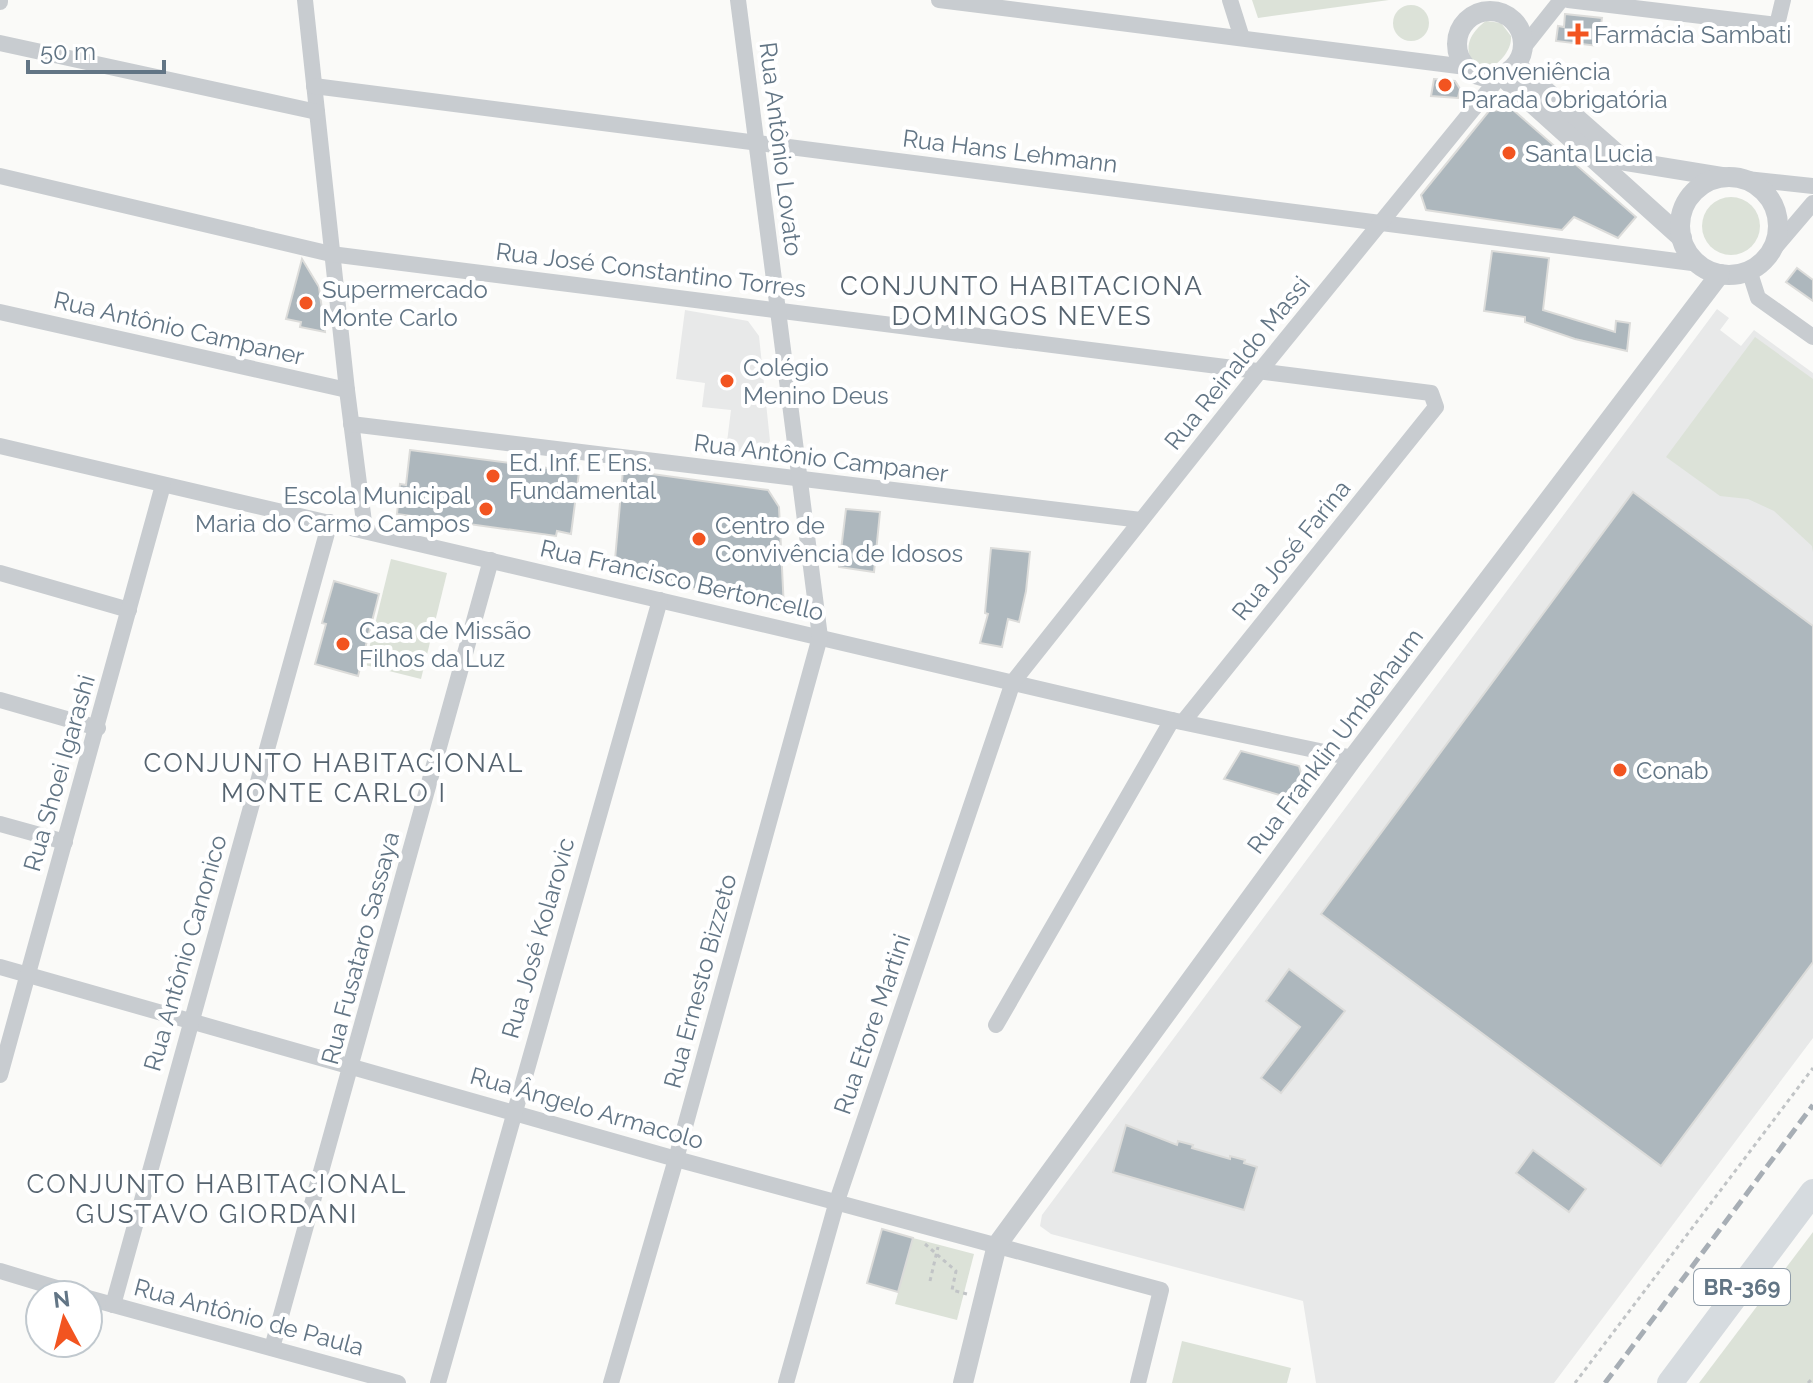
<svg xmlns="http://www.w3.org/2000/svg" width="1813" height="1383" font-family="Raleway,sans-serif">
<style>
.built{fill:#e8e9e9}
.green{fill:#dce2d8}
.building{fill:#adb7bd;stroke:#dcdcda;stroke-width:2}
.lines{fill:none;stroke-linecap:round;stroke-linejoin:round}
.path{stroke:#c1c4c6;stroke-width:3;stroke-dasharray:4 4;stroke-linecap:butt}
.minor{stroke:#c8ccd0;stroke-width:16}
.tertiary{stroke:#c8ccd0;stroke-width:20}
.primary{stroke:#d6dbdf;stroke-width:26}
.rail{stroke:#a7aeb5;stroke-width:5;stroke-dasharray:12 6;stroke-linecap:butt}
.poi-dot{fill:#f25420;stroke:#fff;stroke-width:3}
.labels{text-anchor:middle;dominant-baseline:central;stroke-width:8;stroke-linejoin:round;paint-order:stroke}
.shield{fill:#fff;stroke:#919eaa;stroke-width:2}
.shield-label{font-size:22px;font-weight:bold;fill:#627585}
.poi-label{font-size:24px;fill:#627585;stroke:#fff;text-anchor:start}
.street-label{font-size:24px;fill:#627585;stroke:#fff}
.neighbourhood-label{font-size:26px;letter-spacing:2px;fill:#55636f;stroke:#fff}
</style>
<rect width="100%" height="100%" fill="#fafaf8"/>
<!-- built -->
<g class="built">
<path d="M1717,309l12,9 -9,12 21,16 13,-16 59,43v665l-259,345h-238l-13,-82 -252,-67 -11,-8 2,-11z"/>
<path d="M685,310l63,11 11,15 11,105 -5,8 -8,5 -31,-4 5,-40 -29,-3 3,-24 -29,-4z"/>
</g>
<!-- green -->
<g class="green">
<path d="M1252,0h137l-131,18z"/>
<circle cx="1411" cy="23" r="18"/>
<path d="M1486,21l15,2 10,13c1,13 -10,26 -21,32l-16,-4c-12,-17 -3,-32 12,-43z"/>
<circle cx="1731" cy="226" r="29"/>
<path d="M1755,337l58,42v173l-1,-6 -38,-35 -26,-12 -28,-3 -54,-39z"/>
<path d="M391,559l56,14 -26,106 -56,-14z"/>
<path d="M1813,1232v151h-114z"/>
<path d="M913,1238l61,16 -17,66 -62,-16z"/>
<path d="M1182,1341l109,27 -4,15h-115z"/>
</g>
<!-- building -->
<g class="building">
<path d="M1565,14l37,4 -4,28 -42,-5 2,-15 6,1z"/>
<path d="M1434,79l21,2 5,8 -2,9 -27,-2z"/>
<path d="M1512,109l124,108 -18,21 -44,-21 -12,13 -136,-20 -5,-15 68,-84z"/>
<path d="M1492,251l57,7 -6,52 72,22 1,-11 14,2 -3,28 -52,-12 -50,-17v-5l-41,-6z"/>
<path d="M302,259l17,28 6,45 -25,-5 1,-5 -15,-3z"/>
<path d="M1797,268l16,12v21l-27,-19z"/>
<path d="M410,450l169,22 -8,62 -14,-3 -1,5 -159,-22 3,-30 6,1z"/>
<path d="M623,470l145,20 11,17 5,102 -170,-38z"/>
<path d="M1633,492l180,134v336l-152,204 -340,-252z"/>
<path d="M846,509l34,3 -6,60 -35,-5z"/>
<path d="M991,548l39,4 -4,39 -7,31 -11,-3 -6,28 -22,-4 8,-29 -3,-1z"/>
<path d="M334,581l45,13 -21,82 -43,-12 11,-40 -4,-1z"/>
<path d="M1241,751l58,15 3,11 -12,21 -66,-19z"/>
<path d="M1289,969l56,42 -64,82 -20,-15 39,-51 -34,-26z"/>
<path d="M1126,1125l51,20 1,-4 15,4 -1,3 38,11v-3l15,4 -1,3 13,4 -13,43 -131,-38z"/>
<path d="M1533,1150l53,39 -17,23 -53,-39z"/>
<path d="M882,1229l31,9 -15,54 -31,-9z"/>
</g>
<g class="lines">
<!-- path -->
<g class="path">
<path d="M925,1244l31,27 -4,19 15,4"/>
<path d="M930,1281l8,-34"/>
<path d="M1575,1383l238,-315"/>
<path d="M1808,1383l5,-5"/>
</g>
<!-- minor -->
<g class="minor">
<path d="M305,0l42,390 18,140"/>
<path d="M939,0l527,67"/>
<path d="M1230,0l12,38"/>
<path d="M1568,0l209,25 6,-25"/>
<path d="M0,2v-2"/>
<path d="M0,43l317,69"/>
<path d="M1523,48l38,-48"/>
<path d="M314,86l1386,178"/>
<path d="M0,176l331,78 1100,139 5,14 -253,315"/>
<path d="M1737,178l76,8"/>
<path d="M1766,258l47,-55"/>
<path d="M1749,270l9,28 55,39"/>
<path d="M0,312l347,78"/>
<path d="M351,424l790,96"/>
<path d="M0,446l1172,274 181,38"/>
<path d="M0,573l129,37"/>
<path d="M0,700l98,28"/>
<path d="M0,824l65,18"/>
<path d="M0,967l676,192 485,131 -23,93"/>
<path d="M996,1025l176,-305"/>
<path d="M0,1075l163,-590"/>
<path d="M0,1271l80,24"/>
<path d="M88,1298l310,85"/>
<path d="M113,1305l217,-783"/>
<path d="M272,1348l219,-788"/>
<path d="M438,1383l222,-783"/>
<path d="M611,1383l65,-224 144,-522 -82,-637"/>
<path d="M786,1383l51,-182 176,-519 246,-310 242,-297"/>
</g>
<!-- tertiary -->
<g class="tertiary">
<circle cx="1490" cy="44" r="33"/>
<path d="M1516,65l109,96 98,16"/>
<path d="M1501,75l181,163"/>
<circle cx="1729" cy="226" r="49"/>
<path d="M963,1383l34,-138 356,-487 367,-484"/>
</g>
<!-- primary -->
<path class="primary" d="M1670,1383l143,-191"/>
<!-- rail -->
<path class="rail" d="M1605,1383l208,-278"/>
</g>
<!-- markers -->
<g class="poi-dot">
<path d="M1574 22h8v8h8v8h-8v8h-8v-8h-8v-8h8z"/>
<circle cx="1445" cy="85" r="8"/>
<circle cx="1509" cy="153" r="8"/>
<circle cx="306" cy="303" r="8"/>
<circle cx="727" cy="381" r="8"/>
<circle cx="493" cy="476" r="8"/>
<circle cx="486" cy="509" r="8"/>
<circle cx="699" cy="539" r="8"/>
<circle cx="343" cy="644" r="8"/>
<circle cx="1620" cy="770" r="8"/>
</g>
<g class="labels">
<!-- shield labels -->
<rect class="shield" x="1694" y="1269" width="96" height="36" rx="6"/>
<g class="shield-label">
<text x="1742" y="1287">BR-369</text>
</g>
<!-- poi labels -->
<g class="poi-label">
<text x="1594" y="34">Farmácia Sambati</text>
<text x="1461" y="71">Conveniência<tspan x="1461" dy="28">Parada Obrigatória</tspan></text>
<text x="1525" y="153">Santa Lucia</text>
<text x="322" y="289">Supermercado<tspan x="322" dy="28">Monte Carlo</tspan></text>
<text x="743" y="367">Colégio<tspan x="743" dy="28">Menino Deus</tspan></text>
<text x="509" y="462">Ed. Inf. E Ens.<tspan x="509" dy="28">Fundamental</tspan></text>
<text x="470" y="495" text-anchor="end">Escola Municipal<tspan x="470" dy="28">Maria do Carmo Campos</tspan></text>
<text x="715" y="525">Centro de<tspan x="715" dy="28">Convivência de Idosos</tspan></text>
<text x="359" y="630">Casa de Missão<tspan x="359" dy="28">Filhos da Luz</tspan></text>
<text x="1636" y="770">Conab</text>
</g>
<!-- street labels -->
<g class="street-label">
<text transform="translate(781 149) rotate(83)">Rua Antônio Lovato</text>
<text transform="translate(1010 151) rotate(7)">Rua Hans Lehmann</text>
<text transform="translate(651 270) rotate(7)">Rua José Constantino Torres</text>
<text transform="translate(179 328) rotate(13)">Rua Antônio Campaner</text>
<text transform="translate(1237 363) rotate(-51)">Rua Reinaldo Massi</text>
<text transform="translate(821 458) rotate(7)">Rua Antônio Campaner</text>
<text transform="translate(1291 550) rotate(-51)">Rua José Farina</text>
<text transform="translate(682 580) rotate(13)">Rua Francisco Bertoncello</text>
<text transform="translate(1335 741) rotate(-53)">Rua Franklin Umbehaum</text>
<text transform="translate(59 773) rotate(-74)">Rua Shoei Igarashi</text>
<text transform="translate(538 938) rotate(-74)">Rua José Kolarovic</text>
<text transform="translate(360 948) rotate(-75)">Rua Fusataro Sassaya</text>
<text transform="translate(185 953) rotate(-74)">Rua Antônio Canonico</text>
<text transform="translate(700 981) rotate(-75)">Rua Ernesto Bizzeto</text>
<text transform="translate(872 1024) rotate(-71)">Rua Etore Martini</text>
<text transform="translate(587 1108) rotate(16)">Rua Ângelo Armacolo</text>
<text transform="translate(249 1317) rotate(15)">Rua Antônio de Paula</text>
</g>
<!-- neighbourhood labels -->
<g class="neighbourhood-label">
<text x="1022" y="286">CONJUNTO HABITACIONA<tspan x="1022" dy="30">DOMINGOS NEVES</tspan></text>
<text x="334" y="763">CONJUNTO HABITACIONAL<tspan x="334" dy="30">MONTE CARLO I</tspan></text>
<text x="217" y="1184">CONJUNTO HABITACIONAL<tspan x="217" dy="30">GUSTAVO GIORDANI</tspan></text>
</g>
</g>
<!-- north arrow -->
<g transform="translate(64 1319) rotate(353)"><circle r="38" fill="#ffffff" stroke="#c0c8ce" stroke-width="2"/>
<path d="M0-6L14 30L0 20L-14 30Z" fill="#f25420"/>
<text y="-12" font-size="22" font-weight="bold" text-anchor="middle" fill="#627585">N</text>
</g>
<!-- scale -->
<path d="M28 60v12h136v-12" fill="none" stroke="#627585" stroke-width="4"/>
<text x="40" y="60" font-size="24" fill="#627585" stroke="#ffffff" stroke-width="6" paint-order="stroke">50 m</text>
</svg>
